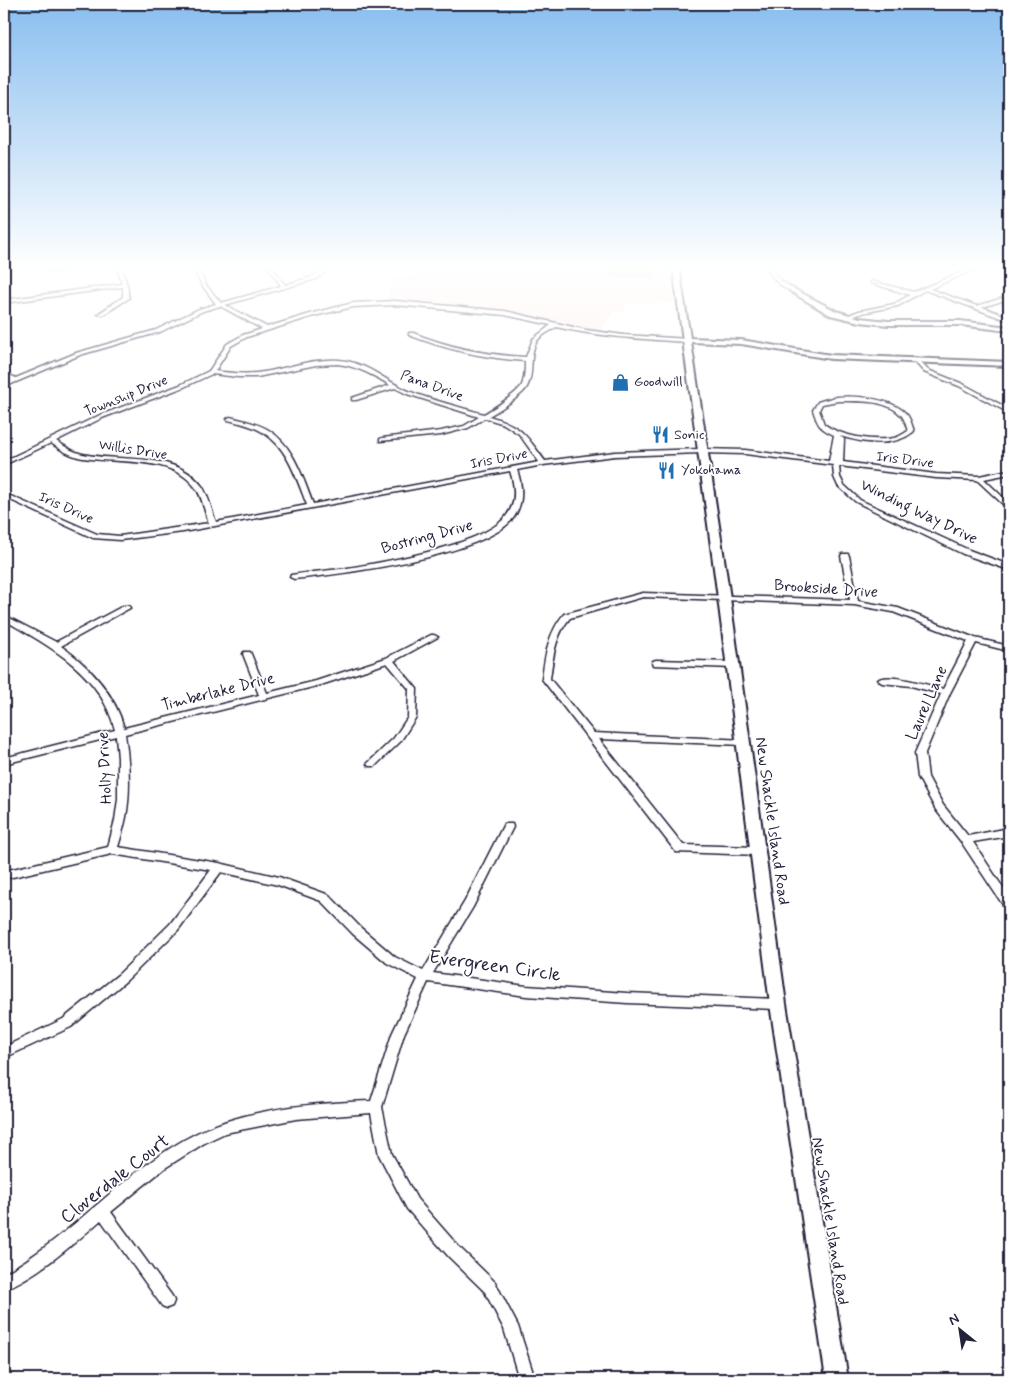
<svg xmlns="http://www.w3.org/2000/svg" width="1013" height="1383" font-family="Mynerve,sans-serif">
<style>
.built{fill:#feede9}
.green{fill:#c3d58a;stroke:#727c62}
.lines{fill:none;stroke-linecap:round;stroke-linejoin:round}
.street-casing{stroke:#22223b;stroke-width:3}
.secondary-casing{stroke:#22223b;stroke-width:4}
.street{fill:#fff;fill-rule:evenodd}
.secondary{fill:#fff;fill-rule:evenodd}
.labels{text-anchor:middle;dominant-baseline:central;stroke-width:4;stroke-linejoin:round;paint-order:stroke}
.far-poi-label{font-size:14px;fill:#22223b;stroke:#fff;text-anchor:start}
.far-street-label{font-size:14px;fill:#22223b;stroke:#fff}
.street-label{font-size:16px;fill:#22223b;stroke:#fff}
.near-street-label{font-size:19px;fill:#22223b;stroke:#fff}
</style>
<rect width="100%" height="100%" fill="#fff"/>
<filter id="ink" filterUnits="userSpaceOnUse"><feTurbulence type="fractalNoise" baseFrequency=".02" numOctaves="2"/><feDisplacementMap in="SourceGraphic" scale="10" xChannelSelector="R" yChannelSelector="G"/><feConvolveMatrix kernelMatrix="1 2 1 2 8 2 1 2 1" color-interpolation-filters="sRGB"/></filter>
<g filter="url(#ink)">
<!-- built -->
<path class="built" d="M477,267h193l5,36h-51l1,9 -12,-1 -13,20 -36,-6 -68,-15 -109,-9 4,-22z"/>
<!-- green -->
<path class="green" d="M609,267h44l1,9 -45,-1z"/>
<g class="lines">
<defs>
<g id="street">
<path d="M72,267h13l-35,5 -2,-1z"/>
<path d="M117,267h4l6,18 2,13 -26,17 -5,-1 25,-17v-10l-119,16v-3l118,-16z"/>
<path d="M192,267h4l10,18 15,18 60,-17 -13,-19h4l13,18 27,-8 16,-10h5l-17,12 -91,26 42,22 43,-13 43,-11 42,-2 110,10 81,19 38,5 65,4 1,1 -3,2c-45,-3 -87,-5 -131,-15 -5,4 -15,8 -19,14 -9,14 -2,32 -10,46 -5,9 -28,23 -38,29 33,10 36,18 56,45l70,-9 86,-3 44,1 84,11 5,-26c-15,-7 -16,-10 -21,-25l5,-8c6,-2 13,-4 19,-5 20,-2 59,2 71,19 3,5 4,10 6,15l-1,1c-20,16 -50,11 -73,4l4,3 -1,23 93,12 43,2 30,-6v4l-25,5 25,24v6l-2,-1 -30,-28 -41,-2 -97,-12 1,11 4,8 16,15 109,50 40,15v5l-46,-16 -107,-52 -18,-16 -4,-9 -1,-12 -88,-11 -44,-1 -86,3 -72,9 -26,5c6,17 7,36 -6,51 -34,36 -167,53 -217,58l-4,-2 1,-2c16,-3 34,-4 50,-6 38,-6 144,-23 166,-54 10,-13 8,-29 3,-44l-327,61 -63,8 -27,-2 -89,-41v-4l2,1 91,40 23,2 89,-13c-5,-11 -6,-26 -14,-36 -25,-33 -80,-22 -117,-30 -10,-3 -19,-8 -27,-14l-47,22v-4l94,-45 82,-31 29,-14 18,-27 16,-9 19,-6 -42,-23 -17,5 -43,21 -80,23 -76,32v-4l7,-3 -7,-3v-4l12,5 60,-25 80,-23 43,-21 17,-5 -14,-19zM395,305l110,10 46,10 -18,14 -7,18c-41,-2 -75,-9 -113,-24h-4v2c38,15 75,23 116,26 0,7 0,16 -3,24 -5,9 -28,23 -38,29 -24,-7 -50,-13 -73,-22 -25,-10 -44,-30 -72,-32 -26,-2 -50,8 -75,12 -17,3 -33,1 -49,-1l16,-25 16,-9 67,-21 39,-9zM337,364c20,2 36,11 53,21l-38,13v2h4l39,-12 12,6 72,23 -15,9 -23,5 -59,7 -2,1v2l61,-6 27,-7 17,-10 19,6 15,10 20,28 -226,42c-10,-26 -20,-60 -46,-75 -11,-6 -25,-9 -37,-12l-3,2 1,1c12,3 26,6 36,13 24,15 33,47 43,72l-91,17c-5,-12 -7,-26 -14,-36 -27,-37 -84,-22 -123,-33 -8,-2 -16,-8 -23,-12l46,-23 82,-31 28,-13 26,3h19l59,-12zM838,401c20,0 49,-2 64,15 3,4 4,10 6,15 -5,3 -9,6 -14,7 -21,4 -54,-2 -70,-14l-5,-14 3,-6z"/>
<path d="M766,267h4l10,13 14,9v2c-13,-1 -22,-14 -28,-24z"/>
<path d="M974,267h6l-50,22 47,17 32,-10v3l-27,8 27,10v4l-84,-31 -27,16 -36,7 -15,6 -3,-2 15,-6 35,-7 16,-9 -39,-12v-2l43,11z"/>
<path d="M917,359l11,11 35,14 46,25v4l-50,-27 -35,-14 -10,-11z"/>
<path d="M842,554h6l1,2 9,45 40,7 77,30 34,8v5l-33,-8 -26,50 -25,60 3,24 15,28 25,31 41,-8v8l-36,6 36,55v12l-4,-1 -43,-65 -26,-33 -18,-33 -3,-24 26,-59 -30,-8 -29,-3 -4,-3c9,-8 53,6 65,9l25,-48 -75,-29 -39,-7 -211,-8 -73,21c-15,17 -17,40 -20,61l44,54 152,7 2,2 -2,2 -3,1 -144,-6 84,106 75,2 4,1 1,3 -1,3 -4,1 -82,-3 -134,-173c3,-23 6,-46 22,-65l79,-21 207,7 -9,-44z"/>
<path d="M123,606h6l1,2 -69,38c28,20 54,48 63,82l135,-33 -16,-41 1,-2h6l1,2 16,39 49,-12 70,-23 45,-23h3l4,2 -44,24 23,28 -1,28 -16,25 -25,24h-6l-2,-2 27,-26 14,-21 1,-28 -22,-26 -66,22 -196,49c4,27 6,56 1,83 -2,10 -5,20 -8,30l101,16 60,14 50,18 32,33 34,29 28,14 42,-70 39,-77h8l1,3 -40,80 -40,66 93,13 101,7 151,6 4,1 2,4 -2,4 -4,1 -151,-6 -101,-7 -98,-14 -24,52 -22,73 10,47 25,45 42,48 36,35 23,44 17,53h-16l-15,-50 -19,-37 -36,-35 -42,-48 -28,-54 -8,-42 -75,6 -71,14 -19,9 -41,26 -54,44 61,84 2,5 -2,5 -5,2 -5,-2 -61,-86c-26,23 -65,57 -97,69v-15c70,-39 121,-105 193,-141 50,-25 119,-30 174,-32l21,-67 26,-55 -31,-16 -34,-29 -32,-33 -43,-16 -57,-13 -43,58 -51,50 -56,47 -67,31v-11l59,-28 56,-45 51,-50 41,-54 -99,-16 -108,25v-8l104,-24 7,-27 3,-21v-41l-2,-22 -112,28v-6l111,-28c-14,-57 -64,-83 -111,-110v-5l52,27z"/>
<path d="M656,660l77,2 4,3 -4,3 -80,-3 -1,-2 1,-2z"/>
</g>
<g id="secondary">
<path d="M673,267h6l11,71 51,2 90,15 178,7v4l-178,-7 -90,-15 -50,-2 39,256 56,406 62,375h-22l-56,-375 -52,-406z"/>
<path d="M790,289h4l42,22 24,7 28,3h72l49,6v4l-49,-6h-72l-28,-3 -30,-7 -40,-24z"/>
</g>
</defs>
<!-- street casing -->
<use href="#street" class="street-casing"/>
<!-- secondary casing -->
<use href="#secondary" class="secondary-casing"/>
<!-- street -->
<use href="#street" class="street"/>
<!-- secondary -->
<use href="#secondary" class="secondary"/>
</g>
</g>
<!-- sky -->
<linearGradient id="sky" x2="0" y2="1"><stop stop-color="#89beef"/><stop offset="0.58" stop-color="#fff"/><stop offset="1" stop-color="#fff" stop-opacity="0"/></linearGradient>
<rect width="1013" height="461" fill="url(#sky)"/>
<!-- icons -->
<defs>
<symbol id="shop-bare" viewBox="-9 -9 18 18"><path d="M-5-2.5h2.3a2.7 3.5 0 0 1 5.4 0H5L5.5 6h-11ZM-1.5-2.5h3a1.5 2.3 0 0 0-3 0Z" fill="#1f6fb2" stroke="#fff" stroke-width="2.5" paint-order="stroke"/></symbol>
<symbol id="restaurant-bare" viewBox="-9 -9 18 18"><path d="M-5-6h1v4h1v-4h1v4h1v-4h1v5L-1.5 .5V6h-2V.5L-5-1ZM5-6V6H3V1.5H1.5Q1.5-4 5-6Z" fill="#1f6fb2" stroke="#fff" stroke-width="2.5" paint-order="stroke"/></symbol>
</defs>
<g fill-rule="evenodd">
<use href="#shop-bare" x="608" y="370" width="25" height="25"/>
<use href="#restaurant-bare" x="648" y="422" width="25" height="25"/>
<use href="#restaurant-bare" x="654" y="458" width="25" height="25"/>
</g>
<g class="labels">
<!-- far-poi labels -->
<g class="far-poi-label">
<text x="634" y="382">Goodwill</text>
<text x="674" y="435">Sonic</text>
<text x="681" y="470">Yokohama</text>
</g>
<!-- far-street labels -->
<g class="far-street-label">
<text transform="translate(432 386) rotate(20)">Pana Drive</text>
<text transform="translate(126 396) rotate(-22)">Township Drive</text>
<text transform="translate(133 450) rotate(9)">Willis Drive</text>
<text transform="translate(499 459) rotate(-11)">Iris Drive</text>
<text transform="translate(905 460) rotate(7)">Iris Drive</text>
<text transform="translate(66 508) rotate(24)">Iris Drive</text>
</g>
<!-- street labels -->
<g class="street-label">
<text transform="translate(919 512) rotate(26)">Winding Way Drive</text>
<text transform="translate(427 537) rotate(-15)">Bostring Drive</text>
<text transform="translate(826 589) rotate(4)">Brookside Drive</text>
<text transform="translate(218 692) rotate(-14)">Timberlake Drive</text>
<text transform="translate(927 703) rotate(-66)">Laurel Lane</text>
<text transform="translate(105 768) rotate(-93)">Holly Drive</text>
<text transform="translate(772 821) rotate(82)">New Shackle Island Road</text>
<text transform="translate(830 1221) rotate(81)">New Shackle Island Road</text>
</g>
<!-- near-street labels -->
<g class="near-street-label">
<text transform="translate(495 966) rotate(8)">Evergreen Circle</text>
<text transform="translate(115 1179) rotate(-38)">Cloverdale Court</text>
</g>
</g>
<!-- margin -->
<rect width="1013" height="1383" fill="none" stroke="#fff" stroke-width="20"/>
<rect x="10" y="10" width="993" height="1363" fill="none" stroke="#22223b" stroke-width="2" filter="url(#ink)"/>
<!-- north arrow -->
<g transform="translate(960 1330) rotate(330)" stroke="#ffffff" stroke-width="4" paint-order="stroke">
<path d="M0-4L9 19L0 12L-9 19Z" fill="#22223b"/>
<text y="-8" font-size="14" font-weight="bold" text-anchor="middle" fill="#22223b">N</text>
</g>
</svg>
